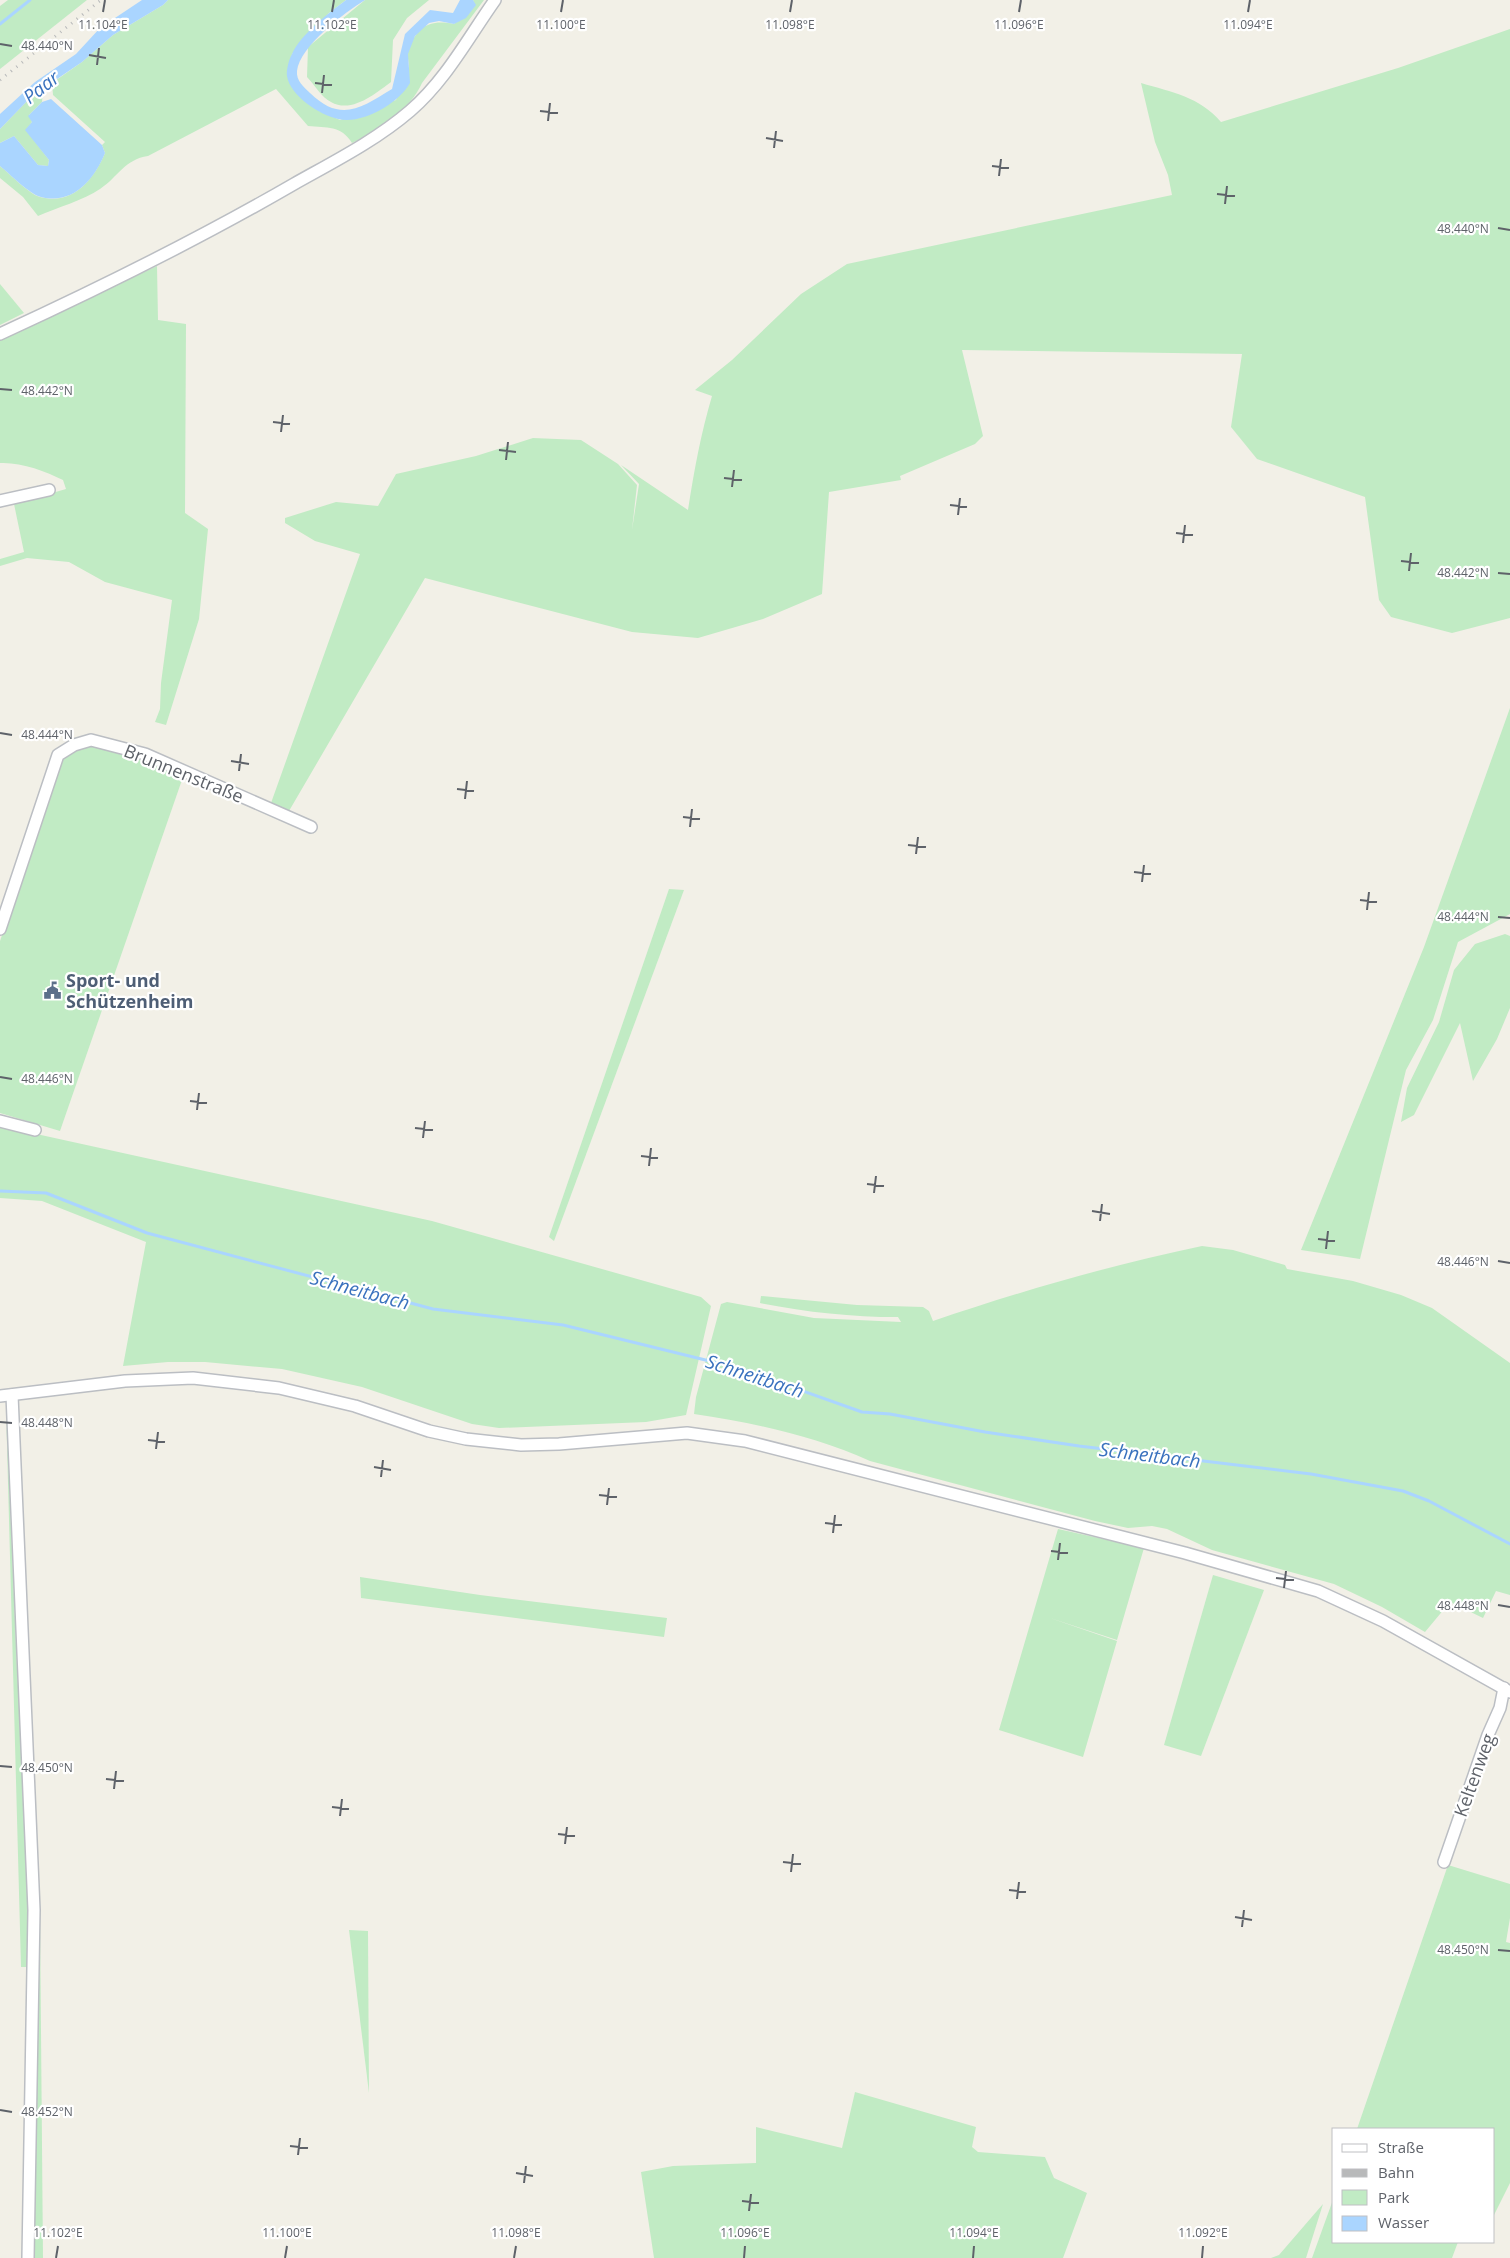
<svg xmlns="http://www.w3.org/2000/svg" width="1510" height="2258" font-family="'Open Sans',sans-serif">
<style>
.green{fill:#c1ebc4}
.water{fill:#aad5ff}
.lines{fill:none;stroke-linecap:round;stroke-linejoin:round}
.stream{stroke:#aad5ff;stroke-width:3}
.street-casing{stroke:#bbbec3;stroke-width:14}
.street{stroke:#fff;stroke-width:11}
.rail{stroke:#b8b9ba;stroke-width:3;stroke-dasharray:1 6;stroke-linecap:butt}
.ticks{fill:none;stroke:#5e6269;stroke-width:2}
.labels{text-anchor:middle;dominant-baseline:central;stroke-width:4.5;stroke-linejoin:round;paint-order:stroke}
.street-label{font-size:18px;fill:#5e6269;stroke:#fff}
.service-label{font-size:18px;font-weight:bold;fill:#4e5e75;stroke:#fff;text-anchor:start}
.water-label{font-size:19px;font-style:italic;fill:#3a72be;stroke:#fff}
.ticks-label{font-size:12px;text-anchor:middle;fill:#5e6269;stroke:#fff;stroke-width:4.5;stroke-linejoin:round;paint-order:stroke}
</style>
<rect width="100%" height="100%" fill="#f2f0e7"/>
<!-- green -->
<g class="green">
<path d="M8,0h79l-87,69v-63z"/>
<path d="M168,0h178l-17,13 -37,41 -2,30c14,17 29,27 50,36l56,-20c4,-10 12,-22 13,-33 0,-5 -2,-10 -1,-15 8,-26 22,-33 46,-28l21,-19 -2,-5h11l-62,83c-11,26 -45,48 -70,60 -11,-18 -25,-15 -44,-17l-32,-37 -128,67c-23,3 -31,22 -48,33 -16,11 -44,19 -62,27l-15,-19 -23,-19v-12c10,8 29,28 40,31 33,9 54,-18 65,-44l-3,-8 3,-3 -52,-47 -1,-12 30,-21 31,-27 50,-30z"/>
<path d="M365,0h64l-22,18 -14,22 -2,42c-15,11 -39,32 -60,20 -9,-4 -17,-18 -24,-25l1,-30z"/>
<path d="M1510,29v589l-58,15 -61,-16 -12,-17 -14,-103 -108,-38 -26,-32 11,-73 -280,-4 21,86 -8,8 -75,32 1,4 -72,12 -7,102 -59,25 -65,19 -66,-6 -207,-54 -136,233 -18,-8 89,-249 -45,-13 -30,-18v-5l51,-16 42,4 18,-32 80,-18 57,-18 48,2 37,24 19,21 -5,45 7,-46 -18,-19 67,45c6,-39 13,-77 24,-114l-17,-6 37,-30 69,-66 46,-30 325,-69 -4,-20 -13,-33 -14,-59c31,9 59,14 80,39l177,-54z"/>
<path d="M43,89l-1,13 -13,13 3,7 -6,8 23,30 -1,6 -10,-1 -24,-29 -14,7v-14l32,-33z"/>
<path d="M157,266l1,54 28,4 -1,189 23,16 -9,90 -33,106 -11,-3 5,-13 1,-26 11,-83 -67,-18 -36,-20 -42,-4 -27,8v-7l24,-7 -10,-48 52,-15 -3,-9c-18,-9 -42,-18 -63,-17v-123z"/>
<path d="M0,284l24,29 -24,12z"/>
<path d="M1510,708v206l-52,28 -25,78 -27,50 -46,189 -59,-9 123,-303z"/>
<path d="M91,745l41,10 51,22 -123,354 -60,-18v-172l62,-181 11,-10z"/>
<path d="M669,889l15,1 -130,351 -5,-4z"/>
<path d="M1505,934l5,2v72l-13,31 -24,42 -13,-58 -46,92 -13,7 6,-34 32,-66 15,-52 21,-26z"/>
<path d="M0,1126l432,95 269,76 10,9 -25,109 -40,7 -147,6 -27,-4 -110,-37 -80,-18 -77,-7h-37l-45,4 23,-124 -104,-41 -42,-3z"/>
<path d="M1202,1246l31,4 52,15 2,4 66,12 48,14 31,13 78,55v232l-14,-4 -13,27 -33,-16 -25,30 -43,-25 -48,-23 -122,-34 -45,-21 -15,-3 -24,2 -33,-7 -225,-60c-56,-25 -115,-38 -176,-47l2,-17 25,-93 6,-2 87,16 87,4 -3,-5c-47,0 -92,-5 -138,-14l1,-7 96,9 66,2 6,4 4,10c88,-30 178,-56 269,-75z"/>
<path d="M6,1408l11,261 12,203v95h-8z"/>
<path d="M1058,1529l86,19 -27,92 -67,-22 67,23 -34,116 -84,-27z"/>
<path d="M1213,1575l51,15 -63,166 -37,-11z"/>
<path d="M360,1577l120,18 187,23 -3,19 -303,-39z"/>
<path d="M1448,1865l62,19v34l-4,24 4,1v240l-16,32v-86h-137z"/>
<path d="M37,1917h3l3,341h-10z"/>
<path d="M349,1930l19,1 1,162z"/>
<path d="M855,2092l121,35 -4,20 6,5 67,5 9,21 33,15 -24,65h-409l-13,-86 32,-6 83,-3v-36l86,21z"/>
<path d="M1334,2197v45h124l-6,16h-140z"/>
<path d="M1323,2204l-17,54h-35l8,-3z"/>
</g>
<!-- water -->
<g class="water">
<path d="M142,0h26l-5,5 -50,30 -31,27 -50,34 -32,33v-15l35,-32 41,-28 24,-26z"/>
<path d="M346,0h19c-21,13 -65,46 -68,71 -1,10 7,16 13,22 31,30 51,15 82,-4l13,-55 25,-24 23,3 7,-13h13l3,5 -10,13 -12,6 -15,-3 -10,2 -14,13 -7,18 2,29c-11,20 -48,42 -72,36 -18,-4 -48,-23 -51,-43 -1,-5 2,-17 5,-22 8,-19 38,-42 54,-54z"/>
<path d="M51,99l51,46 3,8c-11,27 -32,52 -64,44 -12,-3 -31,-23 -41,-31v-23l14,-7 24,29 10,1 1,-6 -24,-30 7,-8 -4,-6 14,-14z"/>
</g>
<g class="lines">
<!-- stream -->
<g class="stream">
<path d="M0,24l30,-24"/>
<path d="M0,1191l46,2 101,40 286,76 130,16 175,43 124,44 28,2 95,18 94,14 232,28 92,17 26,10 81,43"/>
</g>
<defs>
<g id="street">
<path d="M0,334c100,-46 199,-95 294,-150 39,-22 81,-43 116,-73 36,-31 58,-73 85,-111"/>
<path d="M0,501l49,-11"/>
<path d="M0,929l58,-174 16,-10 17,-5 54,14 166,73"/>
<path d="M0,1121l35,9"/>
<path d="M12,1395l22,515 -6,348"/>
<path d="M0,1396l125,-15 68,-3 86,10 76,18 74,25 37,8 55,6 38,-1 128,-11 58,8 440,112 133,38 65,30 127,71"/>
<path d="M1444,1862l44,-127 12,-27 4,-20"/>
</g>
</defs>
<!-- street casing -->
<use href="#street" class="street-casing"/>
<!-- street -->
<use href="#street" class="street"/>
<!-- rail -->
<path class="rail" d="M0,80l101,-80"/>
</g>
<!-- ticks -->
<path class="ticks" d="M103,12l2,-12M332,12l2,-12M561,12l2,-12M790,12l2,-12M1019,12l2,-12M1248,12l2,-12M0,44l12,2M89,55l17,3M97,65l2,-17M315,83l17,2M322,93l2,-18M540,111l18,2M548,121l2,-18M766,138l17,3M774,148l2,-17M992,166l17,2M999,176l2,-17M1217,194l18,2M1225,204l2,-18M1498,228l12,2M0,389l12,1M273,422l17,2M281,432l2,-17M499,450l17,2M506,460l2,-18M724,478l18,2M732,487l2,-17M950,505l17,2M958,515l2,-17M1176,533l17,2M1183,543l2,-18M1401,561l18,2M1409,571l2,-18M1498,573l12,1M0,733l12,2M231,761l18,3M239,771l2,-17M457,789l17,2M465,799l2,-18M683,817l17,2M690,827l2,-18M908,845l18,2M916,854l2,-17M1134,872l17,2M1142,882l2,-17M1360,900l17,2M1367,910l2,-18M1498,917l12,1M0,1077l12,2M190,1101l17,2M197,1110l2,-17M415,1128l18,2M423,1138l2,-17M641,1156l17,2M649,1166l2,-18M867,1184l17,2M874,1193l2,-17M1092,1211l18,3M1100,1221l2,-17M1318,1239l17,2M1326,1249l2,-18M1498,1261l12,2M0,1422l12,1M148,1440l17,2M156,1449l2,-17M374,1467l17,3M381,1477l2,-17M599,1495l18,2M607,1505l2,-17M825,1523l17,2M833,1533l2,-18M1051,1551l17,2M1058,1560l2,-17M1276,1578l18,2M1284,1588l2,-17M1498,1605l12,2M0,1766l12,1M106,1779l18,2M114,1789l2,-18M332,1807l17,2M340,1816l2,-17M558,1834l17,2M565,1844l2,-17M783,1862l18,2M791,1872l2,-18M1009,1890l17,2M1017,1899l2,-17M1235,1917l17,3M1242,1927l2,-17M1498,1950l12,1M0,2110l12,2M290,2146l18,2M298,2155l2,-17M516,2173l17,3M524,2183l2,-17M742,2201l17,2M749,2211l2,-17M56,2258l2,-12M285,2258l2,-12M514,2258l2,-12M744,2258l1,-12M973,2258l1,-12M1202,2258l1,-12"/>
<!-- icons -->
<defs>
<symbol id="civic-bare" viewBox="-9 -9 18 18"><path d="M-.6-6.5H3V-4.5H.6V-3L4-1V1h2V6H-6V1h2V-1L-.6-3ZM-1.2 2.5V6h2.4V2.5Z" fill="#5c6f8a" stroke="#fff" stroke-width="2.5" paint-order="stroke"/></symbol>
</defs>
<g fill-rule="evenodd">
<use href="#civic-bare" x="40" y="978" width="25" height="25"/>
</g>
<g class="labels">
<!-- street labels -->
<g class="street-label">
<text transform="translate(184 773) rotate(22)">Brunnenstraße</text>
<text transform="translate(1474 1775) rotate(-70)">Keltenweg</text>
</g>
<!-- service labels -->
<g class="service-label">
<text x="66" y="980">Sport- und<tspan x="66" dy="21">Schützenheim</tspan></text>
</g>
<!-- water labels -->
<g class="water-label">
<text transform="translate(41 87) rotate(-38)">Paar</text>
<text transform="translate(360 1290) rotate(15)">Schneitbach</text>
<text transform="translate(755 1376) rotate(18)">Schneitbach</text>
<text transform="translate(1150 1455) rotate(7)">Schneitbach</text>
</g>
</g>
<g class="ticks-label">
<text x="103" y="29">11.104°E</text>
<text x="332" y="29">11.102°E</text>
<text x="561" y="29">11.100°E</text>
<text x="790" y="29">11.098°E</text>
<text x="1019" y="29">11.096°E</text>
<text x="1248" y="29">11.094°E</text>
<text x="47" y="50">48.440°N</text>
<text x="1463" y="233">48.440°N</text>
<text x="47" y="395">48.442°N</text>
<text x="1463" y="577">48.442°N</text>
<text x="47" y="739">48.444°N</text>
<text x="1463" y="921">48.444°N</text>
<text x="47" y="1083">48.446°N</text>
<text x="1463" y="1266">48.446°N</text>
<text x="47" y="1427">48.448°N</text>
<text x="1463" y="1610">48.448°N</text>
<text x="47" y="1772">48.450°N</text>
<text x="1463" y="1954">48.450°N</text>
<text x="47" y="2116">48.452°N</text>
<text x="58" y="2237">11.102°E</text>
<text x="287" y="2237">11.100°E</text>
<text x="516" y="2237">11.098°E</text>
<text x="745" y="2237">11.096°E</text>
<text x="974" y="2237">11.094°E</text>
<text x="1203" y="2237">11.092°E</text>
</g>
<!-- legend -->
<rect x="1332" y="2128" width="162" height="115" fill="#ffffff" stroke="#bfc0c3"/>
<rect x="1342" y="2144" width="25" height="8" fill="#ffffff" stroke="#bfc0c3"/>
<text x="1378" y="2153" font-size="15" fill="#5e6269">Straße</text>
<rect x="1342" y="2169" width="25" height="8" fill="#b8b9ba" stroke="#bfc0c3"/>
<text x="1378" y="2178" font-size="15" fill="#5e6269">Bahn</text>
<rect x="1342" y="2190" width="25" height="15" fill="#c1ebc4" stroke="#bfc0c3"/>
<text x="1378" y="2203" font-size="15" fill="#5e6269">Park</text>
<rect x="1342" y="2216" width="25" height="15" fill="#aad5ff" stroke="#bfc0c3"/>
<text x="1378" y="2228" font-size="15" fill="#5e6269">Wasser</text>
</svg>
